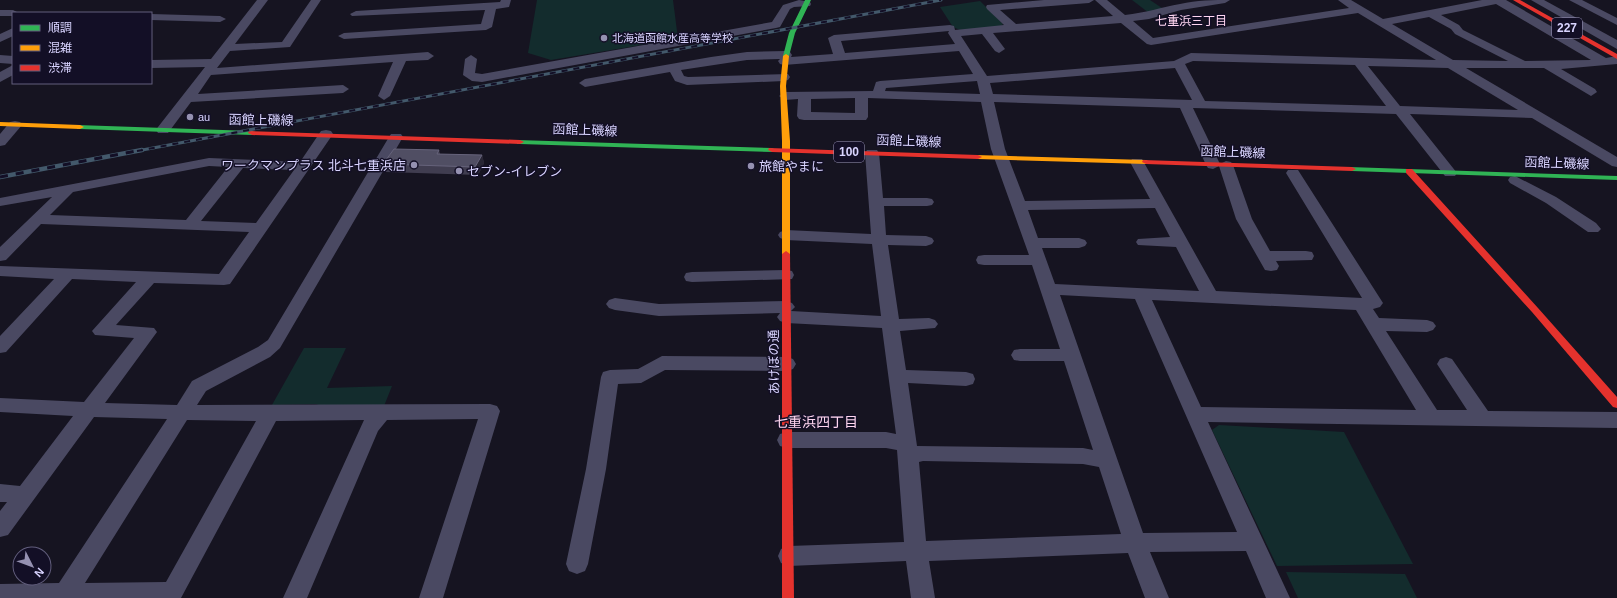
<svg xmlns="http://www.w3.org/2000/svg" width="1617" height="598" font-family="Arial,'Noto Sans JP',sans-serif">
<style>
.green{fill:#132c2d}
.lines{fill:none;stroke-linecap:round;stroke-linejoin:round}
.street{fill:#4a4962;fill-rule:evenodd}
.fast{fill:#30b455;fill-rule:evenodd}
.slow{fill:#ff9f0a;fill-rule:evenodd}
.jam{fill:#e5322d;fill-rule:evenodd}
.rail-far1-casing{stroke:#43596b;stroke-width:3}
.rail-casing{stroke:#43596b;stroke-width:4.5}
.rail-far1{stroke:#130f26;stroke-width:2;stroke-dasharray:6;stroke-linecap:butt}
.rail{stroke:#130f26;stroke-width:3;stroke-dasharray:8;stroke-linecap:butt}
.wall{fill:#403d50}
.shaded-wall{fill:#282635}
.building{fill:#504e63;stroke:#66637b}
.poi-dot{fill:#9591b1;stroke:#130f26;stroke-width:1.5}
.labels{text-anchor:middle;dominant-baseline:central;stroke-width:3;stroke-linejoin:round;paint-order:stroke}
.far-poi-label{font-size:11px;fill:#d9d4ff;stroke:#130f26;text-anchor:start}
.far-neighbourhood-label{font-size:12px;fill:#ffd6f0;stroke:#130f26}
.shield{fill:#130f26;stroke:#9e99be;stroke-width:1}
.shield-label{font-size:12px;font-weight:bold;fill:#d9d4ff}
.street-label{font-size:13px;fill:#d9d4ff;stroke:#130f26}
.poi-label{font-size:13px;fill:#d9d4ff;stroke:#130f26;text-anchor:start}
.neighbourhood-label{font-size:14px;fill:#ffd6f0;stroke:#130f26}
</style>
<rect width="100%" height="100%" fill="#161421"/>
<!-- green -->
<g class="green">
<path d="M537,0h136l5,39 -127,21 -23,-7z"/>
<path d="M1132,0h18l12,8 -13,5z"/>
<path d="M980,1l23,23 -3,3 -40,3 -7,-3 -13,-20z"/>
<path d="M304,348h42l-19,40 65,-2 -8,20 -60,1 -8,-3 -44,1z"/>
<path d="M1219,425l125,7 69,132 -136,2 -65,-136z"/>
<path d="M1286,572l119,2 12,24h-119z"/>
</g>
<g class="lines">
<!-- street -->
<g class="street">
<path d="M257,0h11l-33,44 47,-2 29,-42h10l-31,47 -60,4 -13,17 211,-16 6,4 -6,4 -22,1 -16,35 -6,4 -6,-4 15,-34 -182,13 -13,19 145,-9 6,4 -6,4 -152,9 -23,31h-10l-2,-3 2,-3 47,-60 -54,1v-8l60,-1z"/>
<path d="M501,0h10l-2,7 -13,2 -4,18 -6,3 -142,9 -6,-3 6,-3 137,-9 4,-14 -133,6 -2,-2 6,-3 144,-9z"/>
<path d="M799,0l11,2 1,2 -1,2 -16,1 -4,2 -10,18 -4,1 -294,54 -10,-1 -9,-6 2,-16 6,-4 6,4 -2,14 7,1 290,-52 11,-17z"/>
<path d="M1044,0h50l-5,3 -89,7 16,14 97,-8 -18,-16h12l18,15c20,-2 37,-8 55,-11 17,-4 33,-4 50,-4l-5,3 -44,7 -32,9 -16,2 20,17 196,-30 -11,-8h13l32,19 99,-19h24l100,58 11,-2v8l-56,5 34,20 2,3 -6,4 -47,-28h-78l151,89v10l-5,-1 -80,-48 -122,-4 47,59 -2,3h-10l-49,-62 -203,-6 27,56 6,-3 5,1 2,3 19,54 18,32h36l6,1 2,4 -2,4 -36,1 3,5 -2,4 -6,1 -6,-1 -29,-51 -17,-53 -6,3 -5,-1 -2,-3 -26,-57 -186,-6 11,47 20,52 125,-2 -20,-37 2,-3h10l74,132 146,7 -76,-125 2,-3h10l85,133 -3,4 -7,2 6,9 48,2 6,2 3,4 -3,4 -6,2 -41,-1 51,79h30l-30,-46 3,-5 6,-2 6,2 36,52 129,1v16l-409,-6 82,176h-24l-20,-47 -96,1 19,46h-24l-17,-45 -199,8 6,37h-24l-5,-37 -117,5 -8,-3 -3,-7 3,-7 8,-3 115,-4 -7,-92 -11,-2h-99l-7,-2 -3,-6 3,-6 7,-2h99l10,2 -14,-106 -96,-5 -6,-2 -3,-4 3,-4 -121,3 -44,-6 -6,-2 -3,-4 3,-4 6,-2 44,6 127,-3 6,2 3,4 -4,4 90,5 -9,-72 -86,-4 -6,-2 -2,-3 2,-3 6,-2 85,4 -6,-81 2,-3h10l2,3 4,45h44l5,1 2,3 -2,3 -5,1h-43l2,29 40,1 6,2 2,3 -2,3 -6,2 -38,-1 11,74 30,-1 6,2 3,4 -3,4 -35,3 6,39 60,2 7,2 2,5 -2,5 -7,2 -58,-3 9,63 166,2 10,2 -29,-89h-44l-6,-1 -3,-5 3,-5 6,-1h40l-28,-84h-48l-6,-1 -2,-4 2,-4 6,-1h45l-38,-106 -10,-47 -113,-4v19l-2,3h-62l-5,-1 -2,-3 1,-17 -13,1 -6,-4 6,-4 88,-1 3,-9 4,-1 93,-7 -14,-23 -175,14 -4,-1 -2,-3 2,-2 -33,1 -66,10 3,6 4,1 100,-3 2,3 -2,3 -4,1 -97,4 -12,-4 -5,-9 -85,15 -6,-4 6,-4 126,-22 36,-5 39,-1 4,1 2,3 -1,2 42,-3 -5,-16 6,-3 116,-10 4,1 1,4 49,-5 -17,-16 -1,-2 1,-2zM1496,4l95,56 -66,1 -62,-31 -4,-5 -18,-10zM1358,13l78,47 -245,-7 -17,8 -187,15 -26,-40 21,-2 13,17 4,2 6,-4 -12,-16 128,-10 26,21 4,1zM1429,17l22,12 4,5 53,27 -55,-1 -61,-36zM949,31l-1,2 7,11 -110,9 -4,-12zM1193,61l162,4 31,41 -181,-5 -20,-37zM1368,66l80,2 70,42 -118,-4zM1175,68l17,32 -199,-6 -3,-11zM977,81l3,13 -95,-3 1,-3zM855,98v15l-44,-1v-13zM1155,208l15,29 -32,2 -2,3 2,3 38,2 23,44 -144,-7 -13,-36h37l6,-2 2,-3 -2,-3 -6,-2h-41l-10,-28zM1060,295l75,4 102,233 -94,1zM1152,300l204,10 60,100 -215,-3zM923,461l160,3 16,3 22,67 -195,7 -7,-79z"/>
<path d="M1531,0h13l73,40v9z"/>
<path d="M1569,0h13l35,18v7z"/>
<path d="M0,10h13l6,3h-6v3h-13z"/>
<path d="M151,14l69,2 6,3 -6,3 -69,-2z"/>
<path d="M13,28v8l-13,6v-8z"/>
<path d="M0,55l13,1v8l-13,-1z"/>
<path d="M13,65v10l-13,7v-10z"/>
<path d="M15,121l5,1 2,3 -17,20 -5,1v-12l10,-12z"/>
<path d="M326,130l5,1 2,3 -103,150 -6,1 -70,-2 -38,42 38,3 3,4 -52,71 72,2 15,-24 66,-34 10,-7 121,-203 2,-3h10l2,3 -123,211 -10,9 -64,34 -9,14 293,-1 7,2 3,5 -57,187h-24l59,-179 -91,1 -9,11 -71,167h-24l81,-178 -88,1 -95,177h-181v-14l59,-1 108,-164 -73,-2 -86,118 -8,2v-26l7,-9h-7v-18l20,2 53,-70 -73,-4v-14l84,4 50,-64 -39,-3 -3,-4 44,-49 -64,-3 -66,73 -6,1v-17l54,-57 -54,-3v-10l219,8 30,-42 -208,-8 -35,36 -6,1v-14l52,-50 -52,9v-8l209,-40 91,4 21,-31zM209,166l19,1 -42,53 -136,-5 23,-23zM243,168l51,2 -38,53 -55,-2zM187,420l69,1 -90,161 -81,1z"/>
<path d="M1515,176l41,21 40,26 5,6 -3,3h-10l-42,-29 -36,-20 -2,-3 2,-3z"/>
<path d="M786,270l6,1 2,4 -2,4 -100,3 -6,-1 -2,-4 2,-4 6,-1z"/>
<path d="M662,356l125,1 6,2 3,5 -3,5 -6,2 -122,-1 -24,13 -23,1 -12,85 -18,95 -3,7 -8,3 -8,-3 -3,-7 20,-95 15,-92 2,-5 7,-2 28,-1z"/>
</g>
<!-- fast -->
<g class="fast">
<path d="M805,0h6l-16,33 -6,23 -5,1 -1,-1 6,-23z"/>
<path d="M77,125l175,6 4,2 -4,2 -172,-6h-3z"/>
<path d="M517,140l255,8 4,2 -4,2 -252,-8h-3z"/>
<path d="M1349,167l268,9v4l-265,-9 -4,-2z"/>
</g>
<!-- slow -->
<g class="slow">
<path d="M786,54l3,2 -3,30 4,55v113l-4,3 -4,-3v-113l-2,-55 3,-30z"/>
<path d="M0,122l80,3 4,2 -4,2 -80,-3z"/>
<path d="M975,155l171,5 4,2 -4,2 -168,-5 -4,-2z"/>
</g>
<!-- jam -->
<g class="jam">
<path d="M1513,0h7l97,54v5z"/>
<path d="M249,131l271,9 4,2 -4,2 -268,-9 -4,-2z"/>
<path d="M769,148l209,7 4,2 -4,2 -206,-7 -4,-2z"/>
<path d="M1143,160l209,7 4,2 -4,2 -206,-7 -4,-2z"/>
<path d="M1406,169h6l126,139 79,89v11l-4,-1 -81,-95 -126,-139z"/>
<path d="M786,251l4,3 4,344h-12v-344z"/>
</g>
<defs>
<path id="rail-far1" d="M137,151l804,-151"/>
<path id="rail" d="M0,177l142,-27"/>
</defs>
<!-- rail-far1 casing -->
<use href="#rail-far1" class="rail-far1-casing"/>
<!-- rail casing -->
<use href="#rail" class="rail-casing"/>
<!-- rail-far1 -->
<use href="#rail-far1" class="rail-far1"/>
<!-- rail -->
<use href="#rail" class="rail"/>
</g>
<!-- wall -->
<path class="wall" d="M439,150l1,4 42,1 2,8 -6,12 -92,-3 -3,-8z"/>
<!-- shaded-wall -->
<path class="shaded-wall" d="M482,155l2,8 -6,12 -3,-8z"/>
<!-- building -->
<path class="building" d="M394,149l45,1 -2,4 45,1 -7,12 -92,-3z"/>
<!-- markers -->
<g class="poi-dot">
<circle cx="604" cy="38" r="4"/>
<circle cx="190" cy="117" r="4"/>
<circle cx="414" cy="165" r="4"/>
<circle cx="751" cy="166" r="4"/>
<circle cx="459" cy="171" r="4"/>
</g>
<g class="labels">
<!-- far-poi labels -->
<g class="far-poi-label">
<text x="612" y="38">北海道函館水産高等学校</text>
<text x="198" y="117">au</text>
</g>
<!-- far-neighbourhood labels -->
<g class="far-neighbourhood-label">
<text x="1191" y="21">七重浜三丁目</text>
</g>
<!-- shield labels -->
<g class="shield">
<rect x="1552" y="18" width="30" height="20" rx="3"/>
<rect x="834" y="142" width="30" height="20" rx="3"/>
</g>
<g class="shield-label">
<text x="1567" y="28">227</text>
<text x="849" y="152">100</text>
</g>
<!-- street labels -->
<g class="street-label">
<text transform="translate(261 120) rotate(1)">函館上磯線</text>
<text transform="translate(585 130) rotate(2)">函館上磯線</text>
<text transform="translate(909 141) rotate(2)">函館上磯線</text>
<text transform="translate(1233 152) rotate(2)">函館上磯線</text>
<text transform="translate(1557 163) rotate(2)">函館上磯線</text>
<text transform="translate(774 362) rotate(-91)">あけぼの通</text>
</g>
<!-- poi labels -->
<g class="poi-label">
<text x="406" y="165" text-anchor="end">ワークマンプラス 北斗七重浜店</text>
<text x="759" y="166">旅館やまに</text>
<text x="467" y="171">セブン-イレブン</text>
</g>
<!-- neighbourhood labels -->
<g class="neighbourhood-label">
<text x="816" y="422">七重浜四丁目</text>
</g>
</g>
<!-- legend -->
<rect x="12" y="12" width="140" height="72" fill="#130f26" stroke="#625e7d"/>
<rect x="20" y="25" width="20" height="6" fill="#30b455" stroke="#625e7d"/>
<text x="48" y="32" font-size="12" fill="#d9d4ff">順調</text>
<rect x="20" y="45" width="20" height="6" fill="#ff9f0a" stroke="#625e7d"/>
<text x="48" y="52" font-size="12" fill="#d9d4ff">混雑</text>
<rect x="20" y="65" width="20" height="6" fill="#e5322d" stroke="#625e7d"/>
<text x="48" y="72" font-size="12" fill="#d9d4ff">渋滞</text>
<!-- north arrow -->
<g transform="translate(32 566) rotate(132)"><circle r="19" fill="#130f26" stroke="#625e7d"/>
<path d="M0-3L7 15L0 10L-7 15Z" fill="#9591b1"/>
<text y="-6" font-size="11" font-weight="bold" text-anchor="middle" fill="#d9d4ff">N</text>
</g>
</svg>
